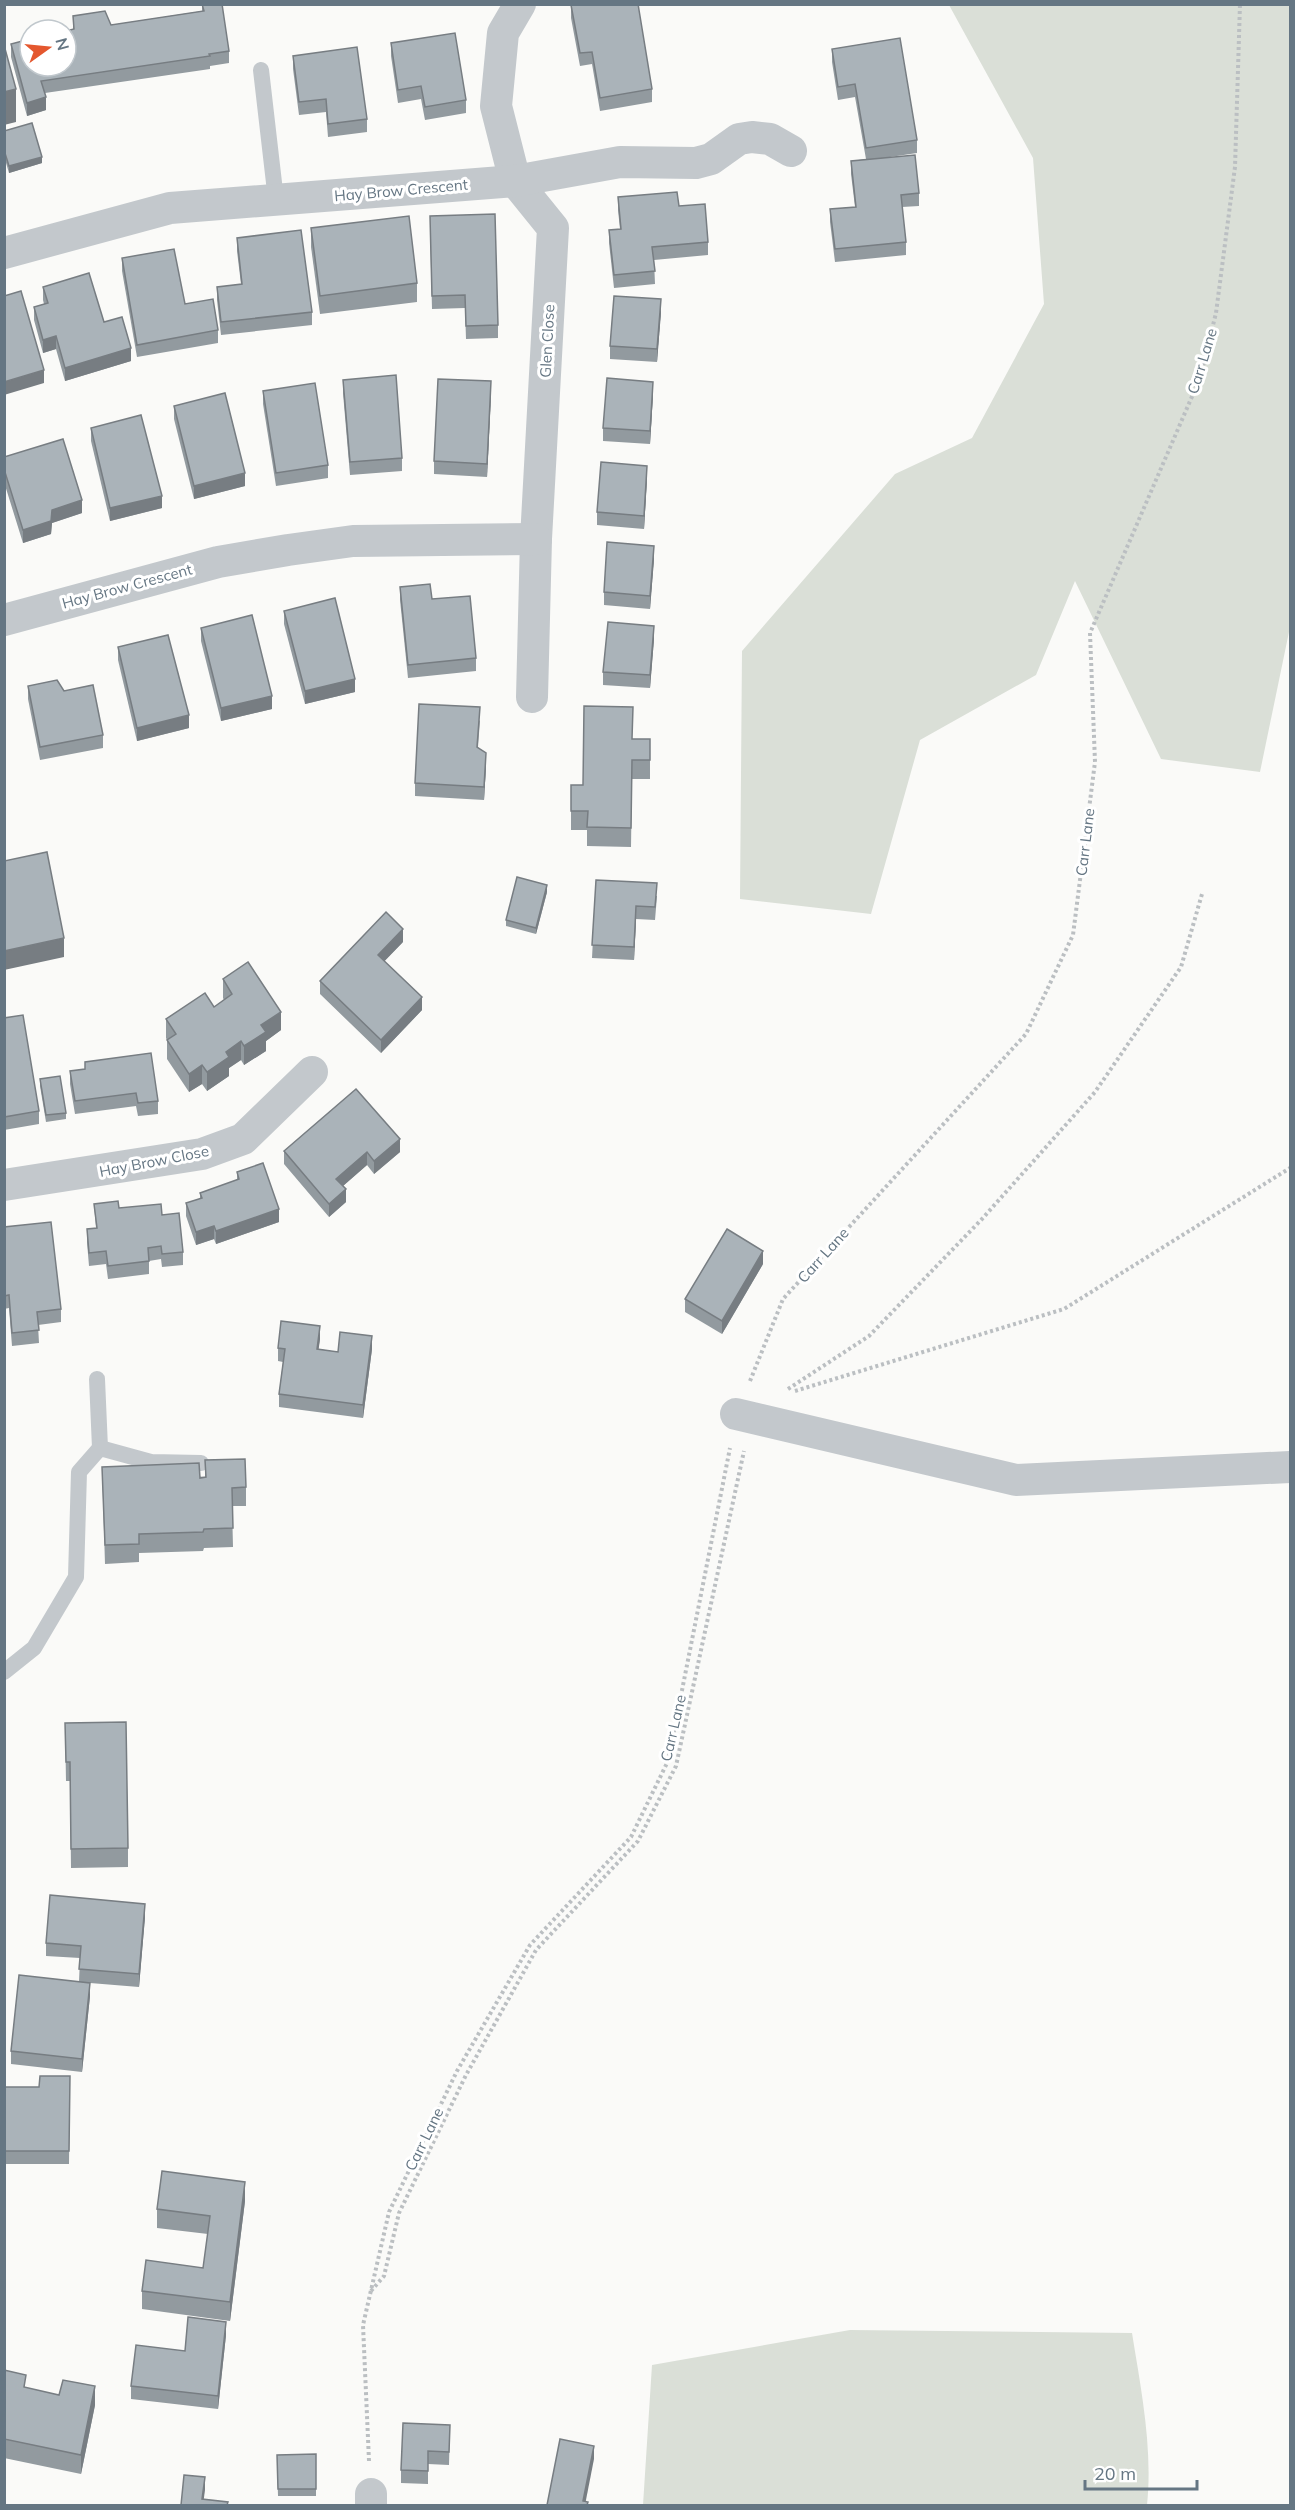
<svg xmlns="http://www.w3.org/2000/svg" width="1295" height="2510" font-family="Mulish,sans-serif">
<style>
.green{fill:#dadfd7}
.lines{fill:none;stroke-linecap:round;stroke-linejoin:round}
.path{stroke:#bbbfc2;stroke-width:4;stroke-dasharray:3 3;stroke-linecap:butt}
.lane{stroke:#c3c8cc;stroke-width:16}
.street{stroke:#c3c8cc;stroke-width:32}
.wall{fill:#929a9f}
.shaded-wall{fill:#777d82}
.building{fill:#aab3b9;stroke:#777d82;stroke-width:1.5}
.labels{text-anchor:middle;dominant-baseline:central;stroke-width:6;stroke-linejoin:round;paint-order:stroke}
.street-label{font-size:15px;fill:#657683;stroke:#fff}
</style>
<rect width="100%" height="100%" fill="#fafaf8"/>
<!-- green -->
<g class="green">
<path d="M949,5h341v622l-30,145 -99,-13 -86,-178 -39,94 -116,65 -49,174 -131,-15 2,-248 153,-177 77,-36 72,-134 -11,-146z"/>
<path d="M850,2330l282,3c9,56 21,116 15,172h-504l9,-140z"/>
</g>
<g class="lines">
<!-- path -->
<g class="path">
<path d="M750,1381l33,-82 243,-265 47,-99 22,-173 -5,-129 110,-255 16,-65 19,-146 5,-163"/>
<path d="M788,1389l81,-53 113,-117 113,-127 86,-125 21,-73"/>
<path d="M795,1391l269,-82 226,-141"/>
<path d="M371,2291l13,-15 15,-63 67,-138 70,-125 102,-109 38,-75 68,-315"/>
<path d="M369,2461l-6,-136 26,-113 68,-141 73,-126 101,-108 37,-76 62,-313"/>
</g>
<!-- lane -->
<g class="lane">
<path d="M261,70l15,130"/>
<path d="M97,1379l3,69"/>
<path d="M4,1672l30,-24 42,-71 3,-105 21,-24 51,14 50,1"/>
</g>
<!-- street -->
<g class="street">
<path d="M520,4l-17,29 -7,73 19,75 38,47 -17,311 -4,158"/>
<path d="M4,253l166,-45 345,-27 105,-19 76,1 15,-4 28,-20 13,-2 18,2 21,12"/>
<path d="M4,620l214,-58 70,-12 65,-9 183,-2"/>
<path d="M4,1185l198,-31 41,-15 69,-67"/>
<path d="M736,1414l280,66 274,-13"/>
<path d="M371,2494v12"/>
</g>
</g>
<!-- wall -->
<g class="wall">
<path d="M202,4l27,47v12l-19,3v3l-165,24 1,17 -19,6 -16,-59v-13l62,-15v-13l38,9 91,-14z"/>
<path d="M571,5l81,84v13l-52,9 -8,-47 -12,2 -9,-48z"/>
<path d="M391,43l75,57v13l-41,7 -4,-21 -23,4 -7,-47z"/>
<path d="M832,49l85,91v13l-27,4 29,36v13l-17,1 4,35v13l-71,7 -5,-40v-13l25,-2 -4,-33v-13l15,-2 -11,-62 -17,3 -6,-38z"/>
<path d="M293,56l74,63v13l-39,5 -2,-25 -27,3 -6,-46z"/>
<path d="M4,131l38,32 -33,10 -5,-17z"/>
<path d="M618,197l61,9 29,36v13l-54,5 1,24 -41,4 -5,-45v-13l11,-1 -2,-19z"/>
<path d="M311,228l106,55v19l-97,12 -9,-67z"/>
<path d="M430,229l68,96v13l-32,1 -1,-31 -33,1z"/>
<path d="M237,238l75,74v13l-91,10 -4,-35v-13l24,-3 -4,-33z"/>
<path d="M122,258l63,46 33,26v13l-81,14 -15,-86z"/>
<path d="M43,287l61,35 27,39 -66,20 -9,-32 -13,4 -9,-33v-13l10,-3 -1,-4z"/>
<path d="M661,312l-4,50 -47,-3v-13z"/>
<path d="M343,380l59,78v13l-52,4 -7,-82z"/>
<path d="M263,391l65,74v13l-52,8 -13,-82z"/>
<path d="M491,394l-4,83 -53,-3v-13z"/>
<path d="M653,395l-3,49 -47,-3v-13z"/>
<path d="M174,406l71,80 -51,13 -20,-80z"/>
<path d="M91,428l71,80 -52,13 -19,-80z"/>
<path d="M4,457l78,56 -30,10 -1,11 -28,9 -19,-61z"/>
<path d="M647,479l-3,50 -47,-4v-13z"/>
<path d="M654,559l-4,50 -46,-4v-13z"/>
<path d="M400,587l32,12 44,59v13l-68,7 -8,-78z"/>
<path d="M284,611l71,81 -50,12 -21,-80z"/>
<path d="M201,628l71,81 -51,12 -20,-80z"/>
<path d="M654,639l-4,49 -47,-3v-13z"/>
<path d="M118,647l71,81 -52,13 -19,-81z"/>
<path d="M28,686l36,5 39,44v13l-63,12 -12,-61z"/>
<path d="M480,720l-2,27 8,19 -2,34 -69,-4v-13z"/>
<path d="M633,739h17v40h-18l-1,68 -44,-1v-16h-16v-45h12z"/>
<path d="M596,880l61,16 -2,24 -19,-1 -2,41 -42,-2z"/>
<path d="M547,892l-11,42 -30,-8v-6z"/>
<path d="M403,942l-19,19 38,49 -41,43 -61,-59v-13z"/>
<path d="M223,979l58,51 -15,11v10l-22,14 -3,-5 -12,8v8l-22,15 -5,-7 -13,8 -22,-33v-19l-1,-2v-19l48,-12 10,-7 -1,-2z"/>
<path d="M4,1018l35,93v13l-35,6z"/>
<path d="M85,1062l73,39v13l-20,2 -2,-10 -61,8 -5,-30v-13l15,-2z"/>
<path d="M40,1079l26,34v6l-20,3 -6,-36z"/>
<path d="M284,1151l116,1 -26,22 -7,-9 -24,21 3,16 -17,15 -45,-53z"/>
<path d="M237,1172l42,50 -63,22 -2,-5 -18,6 -10,-29v-13l14,-4v-6l37,-13z"/>
<path d="M94,1204l68,11 21,37v13l-21,2 -1,-8 -12,2v13l-41,5 -2,-15 -17,2 -2,-24v-13l9,-1z"/>
<path d="M4,1227l57,82v13l-23,3 1,18 -27,3 -3,-38 -5,1z"/>
<path d="M763,1264l-41,70 -37,-22v-13z"/>
<path d="M320,1339l-2,10 20,3 34,-3 -9,69 -84,-11v-13l4,-32 -5,-1v-13z"/>
<path d="M205,1460l41,27v19h-14l1,41 -29,1 -1,3 -64,2v9l-34,2 -3,-97 103,10z"/>
<path d="M65,1723l63,125v19l-57,1 -1,-87h-4z"/>
<path d="M145,1917l-6,70 -49,-4v13l-8,76 -71,-8v-13l68,-69 1,-24 -34,-2v-13z"/>
<path d="M70,2076l-1,88h-65v-77h35z"/>
<path d="M245,2201l-15,120 -88,-12v-18l61,-23 5,-34 -51,-6v-19z"/>
<path d="M226,2335l-8,74 -87,-10v-13l54,-35z"/>
<path d="M4,2370l22,18 33,7 36,10 -14,69 -77,-16z"/>
<path d="M450,2425l-1,40 -21,-1v20l-27,-1v-13z"/>
<path d="M316,2454v42h-38l-1,-41z"/>
</g>
<!-- shaded-wall -->
<g class="shaded-wall">
<path d="M16,89v33l-12,3v-33z"/>
<path d="M46,97v13l-19,6v-13z"/>
<path d="M42,157v6l-33,10v-7z"/>
<path d="M661,299v13l-4,50v-13z"/>
<path d="M56,336v13l-13,4v-13z"/>
<path d="M131,348v13l-66,20v-13z"/>
<path d="M44,370v13l-40,12v-13z"/>
<path d="M491,381v13l-4,83v-13z"/>
<path d="M653,382v13l-3,49v-13z"/>
<path d="M647,466v13l-3,50v-13z"/>
<path d="M245,473v13l-51,13v-13z"/>
<path d="M162,496v12l-52,13v-13z"/>
<path d="M82,500v13l-30,10 -1,11 -28,9v-13l29,-20z"/>
<path d="M654,546v13l-4,50v-13z"/>
<path d="M654,626v13l-4,49v-13z"/>
<path d="M355,679v13l-50,12v-13z"/>
<path d="M272,696v13l-51,12v-13z"/>
<path d="M189,715v13l-52,13v-13z"/>
<path d="M486,753v13l-2,34v-13z"/>
<path d="M547,885v7l-11,42v-6z"/>
<path d="M636,906v13l-2,41v-13z"/>
<path d="M403,929v13l-25,26v-13z"/>
<path d="M64,938v19l-60,13v-19z"/>
<path d="M422,997v13l-41,43v-13z"/>
<path d="M281,1012v18l-15,11v10l-22,14v-19l17,-21z"/>
<path d="M241,1041v19l-12,8v8l-22,15v-19l19,-20z"/>
<path d="M202,1065v19l-13,8v-18z"/>
<path d="M400,1139v13l-26,22v-13z"/>
<path d="M367,1152v13l-31,27v-13z"/>
<path d="M346,1189v13l-17,15v-13z"/>
<path d="M279,1209v13l-63,22v-13z"/>
<path d="M214,1226v13l-18,6v-13z"/>
<path d="M763,1251v13l-41,70v-13z"/>
<path d="M320,1326v13l-3,23v-13z"/>
<path d="M372,1336v13l-9,69v-13z"/>
<path d="M145,1904v13l-6,70v-13z"/>
<path d="M90,1983v13l-8,76v-13z"/>
<path d="M245,2182v19l-15,120v-19z"/>
<path d="M226,2322v13l-8,74v-13z"/>
<path d="M95,2386v19l-14,69v-19z"/>
<path d="M594,2446v13l-9,46 -2,-4z"/>
<path d="M205,2477v13l-2,15 -1,-6z"/>
</g>
<!-- building -->
<g class="building">
<path d="M202,4h20l7,47 -20,3 1,2 -169,25 5,16 -19,6 -16,-59 19,-5v27h36v-35l8,-2 -1,-13 32,-5 6,14 93,-14z"/>
<path d="M576,4h62l14,85 -52,9 -8,-46 -12,1 -9,-48z"/>
<path d="M455,33l11,67 -41,7 -4,-21 -23,4 -7,-47z"/>
<path d="M900,38l17,102 -51,8 -11,-64 -17,3 -6,-38z"/>
<path d="M4,45l12,44 -12,3z"/>
<path d="M357,47l10,72 -39,5 -2,-25 -27,3 -6,-46z"/>
<path d="M32,123l10,34 -33,9 -5,-16v-19z"/>
<path d="M915,155l4,38 -18,2 5,47 -71,7 -5,-40 26,-2 -5,-46z"/>
<path d="M677,192l2,14 26,-2 3,38 -56,5 3,24 -41,4 -5,-45 12,-1 -3,-32z"/>
<path d="M495,214l3,111 -32,1 -1,-31 -33,1 -2,-80z"/>
<path d="M409,216l8,67 -97,13 -9,-68z"/>
<path d="M301,230l11,82 -91,10 -4,-35 25,-3 -5,-46z"/>
<path d="M174,249l11,55 28,-5 5,31 -81,15 -15,-87z"/>
<path d="M89,273l15,49 18,-5 9,31 -66,20 -9,-32 -13,4 -9,-33 14,-4 -5,-16z"/>
<path d="M21,291l23,79 -40,12v-86z"/>
<path d="M614,296l47,3 -4,50 -47,-3z"/>
<path d="M396,375l6,83 -52,4 -7,-82z"/>
<path d="M607,378l46,4 -3,49 -47,-3z"/>
<path d="M438,379l53,2 -4,83 -53,-3z"/>
<path d="M315,383l13,82 -52,8 -13,-82z"/>
<path d="M225,393l20,80 -51,13 -20,-80z"/>
<path d="M141,415l21,81 -52,12 -19,-80z"/>
<path d="M63,439l19,61 -30,10 -1,11 -28,9 -19,-61v-12z"/>
<path d="M601,462l46,4 -3,50 -47,-4z"/>
<path d="M607,542l47,4 -4,50 -46,-4z"/>
<path d="M430,584l2,15 38,-3 6,62 -68,7 -8,-78z"/>
<path d="M335,598l20,81 -50,12 -21,-80z"/>
<path d="M252,615l20,81 -51,12 -20,-80z"/>
<path d="M608,622l46,4 -4,49 -47,-3z"/>
<path d="M168,635l21,80 -52,13 -19,-81z"/>
<path d="M57,680l7,11 29,-6 10,50 -63,12 -12,-61z"/>
<path d="M419,704l61,3 -3,40 9,6 -2,34 -69,-4z"/>
<path d="M584,706l49,1 -1,32h18v21h-18l-1,68 -44,-1 1,-16h-17v-26h12z"/>
<path d="M47,852l17,86 -60,13v-90z"/>
<path d="M517,877l30,8 -11,43 -30,-8z"/>
<path d="M596,880l61,3 -2,24 -19,-1 -2,41 -42,-2z"/>
<path d="M386,912l17,17 -25,26 44,42 -41,43 -61,-59z"/>
<path d="M248,962l33,50 -20,13 5,7 -22,14 -3,-5 -15,11 3,5 -22,15 -5,-7 -13,9 -22,-34 9,-6 -10,-15 39,-26 9,14 18,-13 -9,-15z"/>
<path d="M23,1015l16,96 -35,6v-99z"/>
<path d="M151,1053l7,48 -20,2 -2,-10 -61,8 -5,-30 15,-2v-7z"/>
<path d="M60,1076l6,37 -20,2 -6,-36z"/>
<path d="M356,1089l44,50 -26,22 -7,-9 -31,27 10,10 -17,15 -45,-53z"/>
<path d="M263,1163l16,46 -63,22 -2,-5 -18,6 -10,-29 16,-5 -2,-5 39,-14 -2,-7z"/>
<path d="M118,1201l1,7 42,-4 1,11 17,-2 4,39 -21,2 -1,-8 -13,2 1,13 -41,5 -2,-15 -17,2 -2,-24 10,-1 -3,-24z"/>
<path d="M51,1222l10,87 -24,3 2,18 -27,3 -3,-38 -5,1v-69z"/>
<path d="M727,1229l36,22 -41,70 -37,-22z"/>
<path d="M281,1321l39,5 -3,23 21,3 2,-20 32,4 -9,69 -84,-11 6,-45 -7,-1z"/>
<path d="M245,1459l1,28 -14,1 1,40 -29,1 -1,3 -64,2v10l-34,1 -3,-78 97,-4 1,15 6,-1 -1,-17z"/>
<path d="M126,1722l2,126 -57,1 -1,-87h-4l-1,-39z"/>
<path d="M50,1895l95,9 -6,70 -60,-5 2,-23 -35,-3z"/>
<path d="M19,1975l71,8 -8,76 -71,-8z"/>
<path d="M40,2076h30l-1,75h-65v-64h35z"/>
<path d="M162,2171l83,11 -15,120 -88,-11 4,-31 57,8 7,-52 -53,-7z"/>
<path d="M188,2317l38,5 -8,74 -87,-10 5,-41 49,6z"/>
<path d="M4,2370l22,5 -2,12 35,8 4,-15 32,6 -14,69 -77,-16z"/>
<path d="M403,2423l47,2 -1,27 -21,-1v20l-27,-1z"/>
<path d="M560,2439l34,7 -11,55 5,1 -1,3h-40z"/>
<path d="M316,2454v35h-38l-1,-34z"/>
<path d="M184,2475l21,2 -3,22 26,3 -1,3h-46z"/>
</g>
<g class="labels">
<!-- street labels -->
<g class="street-label">
<text transform="translate(401 190) rotate(-5)">Hay Brow Crescent</text>
<text transform="translate(547 341) rotate(-87)">Glen Close</text>
<text transform="translate(1202 361) rotate(-73)">Carr Lane</text>
<text transform="translate(127 586) rotate(-15)">Hay Brow Crescent</text>
<text transform="translate(1085 842) rotate(-83)">Carr Lane</text>
<text transform="translate(154 1161) rotate(-11)">Hay Brow Close</text>
<text transform="translate(823 1255) rotate(-48)">Carr Lane</text>
<text transform="translate(673 1728) rotate(-77)">Carr Lane</text>
<text transform="translate(424 2139) rotate(-64)">Carr Lane</text>
</g>
</g>
<!-- border -->
<rect width="1295" height="2510" fill="none" stroke="#657683" stroke-width="12"/>
<!-- north arrow -->
<g transform="translate(48 48) rotate(75)"><circle r="28" fill="#ffffff" stroke="#c1c8cd" stroke-width="1.5"/>
<path d="M0-4.5L10 22L0 15L-10 22Z" fill="#e4572e"/>
<text y="-9" font-size="16" font-weight="bold" text-anchor="middle" fill="#657683">N</text>
</g>
<!-- scale -->
<path d="M1085 2480v9h112v-9" fill="none" stroke="#657683" stroke-width="3"/>
<text x="1094" y="2480" font-size="18" fill="#657683" stroke="#ffffff" stroke-width="4.5" paint-order="stroke">20 m</text>
</svg>
